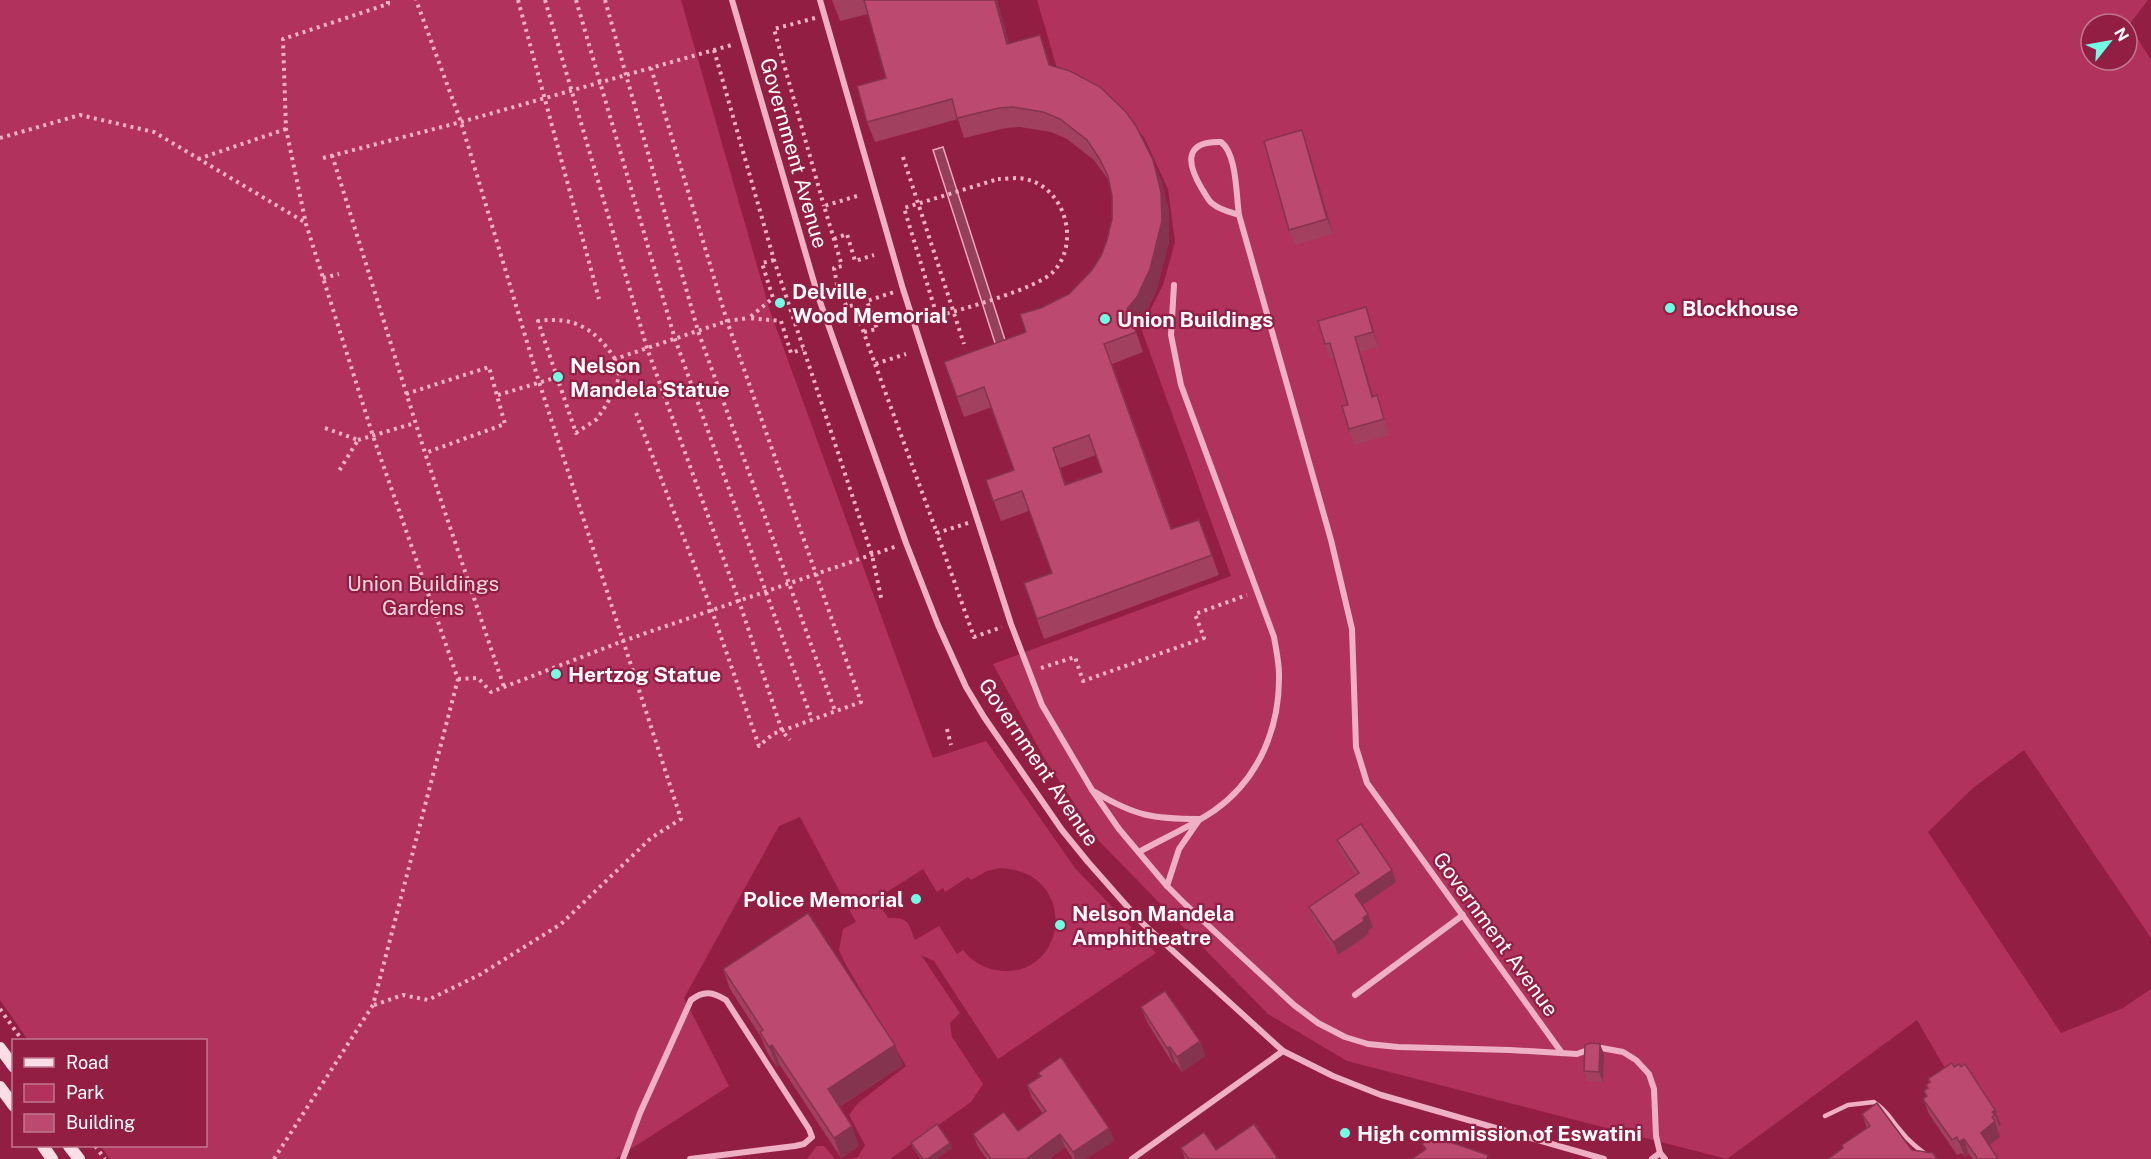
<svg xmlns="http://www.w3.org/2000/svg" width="2151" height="1159" font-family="'Public Sans',sans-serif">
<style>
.green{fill:#b1325d;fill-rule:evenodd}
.water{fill:#94405b;stroke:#f0a3be;stroke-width:1.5}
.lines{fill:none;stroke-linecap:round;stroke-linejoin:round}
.path{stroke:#eeb0c5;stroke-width:4;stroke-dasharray:3 4.5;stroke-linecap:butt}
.service{stroke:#eeb0c5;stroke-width:4.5}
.minor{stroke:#eeb0c5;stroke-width:6}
.secondary{stroke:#fadde6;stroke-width:12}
.wall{fill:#a24060;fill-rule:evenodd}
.shaded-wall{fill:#84344e}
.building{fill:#bc4a70;stroke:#84344e;stroke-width:1.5;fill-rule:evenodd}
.poi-dot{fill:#6ffde4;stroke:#931e44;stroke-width:2}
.labels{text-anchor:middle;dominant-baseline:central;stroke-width:4.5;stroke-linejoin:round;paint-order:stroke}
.street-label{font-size:21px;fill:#fff;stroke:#931e44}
.poi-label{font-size:21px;font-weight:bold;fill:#fff;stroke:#931e44;text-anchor:start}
.park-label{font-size:21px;fill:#fad6e2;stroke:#931e44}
</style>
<rect width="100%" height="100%" fill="#931e44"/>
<!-- green -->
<g class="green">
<path d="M0,0h681l89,311 163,447 53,-17 89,127 81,85 -158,106 -64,-98 -13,-6 39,58 -10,10 2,14 31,47 -12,18 -81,57h-39l7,-2 7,-12 -16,-30 9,-12 48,-37 -60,-101 -7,-15 4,-21 13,-7 -56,-105 -21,9 -95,172 45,88 -114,73h-505l-9,-13h105v-106h-178l-28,-40zM1000,868c78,3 69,106 3,103 -16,-1 -30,-8 -40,-21l-6,4 -18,-28 -24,14c-7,-18 -6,-23 -27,-22l-12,-19 47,-30 14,23 6,-4 2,4 23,-15 3,3 16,-9z"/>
<path d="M1037,0h1111l-19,25 22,35v878l-127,-188 -51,38 -45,44 133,201 62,-25 28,-19v170h-153l-81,-139 -190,139 -380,-98 -79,-47 -169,-173 -56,-85 -50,-92 238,-88 -90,-248 22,-43 12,-43 -7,-53 -24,-52 -37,-36 -46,-19zM2091,24h36v36h-36z"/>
<path d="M817,1146h7l11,13h-28z"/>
</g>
<!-- water -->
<path class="water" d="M943,147l63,196 -10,3 -63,-196z"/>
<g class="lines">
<!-- path -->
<g class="path">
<path d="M518,0l81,299"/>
<path d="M545,0l102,348 92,253 43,130 8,9"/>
<path d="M576,0l99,339 137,381"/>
<path d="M605,0l93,331 137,380"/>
<path d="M815,18l-41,11 50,177"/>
<path d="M714,50l60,210 98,295 10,47"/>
<path d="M0,138l80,-23 74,17 152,91"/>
<path d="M332,155l93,298 79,234"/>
<path d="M903,157l61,187"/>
<path d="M323,158l138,-36 274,-78"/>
<path d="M198,159l88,-30"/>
<path d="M998,179c8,0 19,-2 27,0 40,8 56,64 28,93 -15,16 -92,38 -116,44l-33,-108z"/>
<path d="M857,196l-33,10 18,60 -8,2 4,22 9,17 7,-2 21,59 31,-10"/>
<path d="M834,239l13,-5 8,27 19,-6"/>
<path d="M774,260l-12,3 11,35 -24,20 32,3 10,32 12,-4"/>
<path d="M323,278l16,-4"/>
<path d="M864,332l13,-3 -10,-28 27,-9"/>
<path d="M615,359c-19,-30 -41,-43 -77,-38l38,112 21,-14 10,-15 10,-20 2,-9 -4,-16 112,-38 22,-3"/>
<path d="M875,364l62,169"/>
<path d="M406,394l83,-27 16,57 -80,29"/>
<path d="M498,395l60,-18"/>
<path d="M636,413l76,198 47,135 14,-12 88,-32 -134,-381 -76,-253"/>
<path d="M325,428l33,12 -19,31"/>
<path d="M358,440l57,-17"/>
<path d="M968,523l-31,10 37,104 28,-10"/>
<path d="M428,592l13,-4"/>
<path d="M1041,668l34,-11 8,24 121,-43 -9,-24 52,-19"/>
<path d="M458,679l20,-1 13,14 132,-51 274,-95"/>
<path d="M947,729l4,16"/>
<path d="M374,1005l29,-10 25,5 53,-26 80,-50 90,-86 30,-19 -142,-437 -78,-260 -45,-122"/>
<path d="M0,1009l22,31"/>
<path d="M95,1146l10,13"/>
<path d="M274,1159l99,-154 85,-326 -85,-243 -67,-212 -20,-95 -3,-90 105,-35v-4"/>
</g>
<!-- service -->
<path class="service" d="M1825,1116l23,-11 26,-3c15,10 15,16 26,28 9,12 20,20 32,29"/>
<!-- minor -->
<g class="minor">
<path d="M732,0l86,296 88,247 32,82 28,62 18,30 78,113 26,32 52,59 143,130 50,25 48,19 223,64"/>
<path d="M820,0l83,289 108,335 31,81 50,85 27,39 48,57 18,18 109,101 24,18 27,14 23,7 30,3 112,3 67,4 19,-7 27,5 13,8 13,14 5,15 2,47 4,17 5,6"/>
<path d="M1239,215c-9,-3 -19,-5 -26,-11 -5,-3 -8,-11 -11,-15 -15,-25 -19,-48 19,-47 16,12 15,53 18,73l92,325 21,89 4,118 11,36 195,270"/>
<path d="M1095,792c40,24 58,27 104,27"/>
<path d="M1139,852c25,-14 53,-26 76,-42 45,-32 65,-84 64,-136 0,-12 -3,-25 -5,-37l-93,-252 -10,-50 3,-50"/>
<path d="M1167,886l12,-37 20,-29"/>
<path d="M1355,995l108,-80"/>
<path d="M623,1159l17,-46 51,-113c13,-10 22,-8 35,0l83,129 3,8 -8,7 -9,2 -105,13"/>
<path d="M1132,1159l151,-108"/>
<path d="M1652,1159l8,-6"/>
</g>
<!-- secondary -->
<g class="secondary">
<path d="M0,1048l14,19"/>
<path d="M0,1087l14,19"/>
<path d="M43,1146l9,13"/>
<path d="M69,1146l10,13"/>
</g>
</g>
<!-- wall -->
<g class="wall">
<path d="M832,0h165l12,44 38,11 3,11 111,114 8,32v29l-12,48 -13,28 -9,12 8,23 -31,12 60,165 27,-9 20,55 -175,64 -20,-56 28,-10 -23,-62 -28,10 -15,-41 28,-10 -22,-63 -28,10 -20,-55 82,-30 15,-24 28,-14 23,-24 9,-14 6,-16 5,-21v-23l-3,-13 -2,-5 -13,-18 -27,-21 -16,-7 -31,-5 -14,1 -42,10 -6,-19 -83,23 -8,-20 19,-44 -18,-64 -28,7zM1096,455l6,17 -36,13 -6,-17z"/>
<path d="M1307,145l26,89 -38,11 -6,-15z"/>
<path d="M1371,322l7,25 -18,5 13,44 9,15 7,24 -35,10 -5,-16 -1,-24 -13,-47 -5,1 -5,-15z"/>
<path d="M1337,840l59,42 -34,24 11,21 -5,4 1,3 -31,21 -24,-35 -5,-13 47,-32 -15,-22z"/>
<path d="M723,969l180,96 -64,42 20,39 -18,12 -61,-93 -3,2 -10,-15 -6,-15 -31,-48z"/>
<path d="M1141,1007l59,34 5,15 -23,16 -7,-10 -2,2 -26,-42z"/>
<path d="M1604,1054l-1,28 -16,-1 -3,-10z"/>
<path d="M1965,1064l36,61 -2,1 2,4 -3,2 2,5 -11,8 9,14h-25l-4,-5 -4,3 -3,-4 -5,2 -28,-41 -6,-15 3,-3 -2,-5 4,-2 -2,-4 3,-2 -1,-4 26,-12h7z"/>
<path d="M1038,1073l71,55 5,13 -28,18h-13l-8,-12 -16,12h-62l-9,-12 -5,-13 45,-3 25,-17 -11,-16 -5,-13 13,-8z"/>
<path d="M1862,1114l50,36 -69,-2 -1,-3 25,-17z"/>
<path d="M911,1143h39l2,5 -16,11h-15l-8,-11z"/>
<path d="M1181,1148l35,2 62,9h-93z"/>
</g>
<!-- shaded-wall -->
<g class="shaded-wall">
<path d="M995,0h2l18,64 -8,-20z"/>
<path d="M1040,35l7,20 9,30 -7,-20z"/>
<path d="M1302,130l5,15 26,89 -6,-15z"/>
<path d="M1153,160l8,20 8,32v29l-12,48 -13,28 -9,12 -8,-20z"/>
<path d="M1366,307l5,15 7,25 -5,-15z"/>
<path d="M1355,337l5,15 18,60 -6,-15z"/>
<path d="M1392,870l4,12 -37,26 -4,-13z"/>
<path d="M1368,914l5,13 -5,4 1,3 -31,21 -5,-13z"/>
<path d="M1200,1041l5,15 -23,16 -5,-15z"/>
<path d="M1600,1044l4,10 -1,28 -4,-10z"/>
<path d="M772,1045l8,20 -3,2 -8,-20z"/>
<path d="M895,1045l8,20 -68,44 -7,-20z"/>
<path d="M1170,1047l5,15 -2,2 -6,-16z"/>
<path d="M1995,1110l6,15 -2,1 -4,-11 -3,-3z"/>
<path d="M1995,1121l5,16 -14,11 -5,-15z"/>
<path d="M852,1126l7,20 -18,12 -7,-20z"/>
<path d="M1109,1128l5,13 -28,18h-11l-2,-7z"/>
<path d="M1060,1134l5,13 -16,12h-23z"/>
<path d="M1964,1139l5,15 -4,3 -6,-15z"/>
<path d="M950,1143l2,5 -16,11h-9z"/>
</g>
<!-- building -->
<g class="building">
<path d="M864,0h131l12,44 33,-9 9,30 21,6 30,16 26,25 10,14 17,34 8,32 1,29 -12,48 -13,28 -10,12 9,23 -32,12 67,185 28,-9 13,35 -175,64 -13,-36 28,-10 -30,-82 -29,10 -7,-21 28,-10 -30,-83 -27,10 -13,-35 82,-30 -6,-18 21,-6 28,-14 23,-24 9,-14 6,-16 5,-21v-23l-4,-20 -9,-18 -12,-18 -27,-21 -17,-7 -30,-5 -14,1 -42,10 -5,-19 -85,23 -10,-36 29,-8zM1089,435l13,37 -37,13 -12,-37z"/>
<path d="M1302,130l25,89 -38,11 -25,-89z"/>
<path d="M1366,307l7,25 -18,5 17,60 5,-2 7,24 -35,10 -7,-23 6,-1 -18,-62 -5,1 -7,-23z"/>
<path d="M1361,824l31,46 -37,25 13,19 -5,4 1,3 -31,21 -24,-35 50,-34 -22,-33z"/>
<path d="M808,913l87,132 -67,44 24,37 -18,12 -62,-93 -3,2 -9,-15 3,-2 -40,-61z"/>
<path d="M1165,991l35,50 -23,16 -7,-10 -3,1 -26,-41z"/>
<path d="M1591,1043l9,1 -1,28 -15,-1 1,-26z"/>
<path d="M1061,1057l48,71 -36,24 -13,-18 -34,25h-35l-18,-25 31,-22 14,19 28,-20 -19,-26 14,-9 -3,-3z"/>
<path d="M1952,1063l2,4 5,-3 2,3 4,-3 30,46 -3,2 3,3 -3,2 3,4 -14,12 17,26h-20l-14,-20 -5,3 -2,-5 -5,3 -29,-41 4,-3 -3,-5 4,-3 -2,-3 4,-3 -2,-3z"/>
<path d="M1877,1103l35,47 21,3 4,6h-109l15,-11 -1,-3 28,-19 -8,-12z"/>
<path d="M937,1124l13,19 -23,16h-4l-12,-16z"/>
<path d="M1254,1124l24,35h-89l-8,-11 23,-16 12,18z"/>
<path d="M1441,1130l9,12 38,13 -1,4h-75l14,-10 -4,-5z"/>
</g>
<!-- markers -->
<g class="poi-dot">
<circle cx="780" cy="303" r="6"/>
<circle cx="1670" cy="308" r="6"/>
<circle cx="1105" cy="319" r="6"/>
<circle cx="558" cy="377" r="6"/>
<circle cx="556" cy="674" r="6"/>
<circle cx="916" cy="899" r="6"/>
<circle cx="1060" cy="925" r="6"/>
<circle cx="1345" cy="1133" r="6"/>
</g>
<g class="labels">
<!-- street labels -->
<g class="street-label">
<text transform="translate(794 153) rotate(74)">Government Avenue</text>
<text transform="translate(1039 762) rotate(56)">Government Avenue</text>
<text transform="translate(1496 934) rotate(54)">Government Avenue</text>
</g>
<!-- poi labels -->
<g class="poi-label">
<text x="792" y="291">Delville<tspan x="792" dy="24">Wood Memorial</tspan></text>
<text x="1682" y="308">Blockhouse</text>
<text x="1117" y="319">Union Buildings</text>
<text x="570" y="365">Nelson<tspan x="570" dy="24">Mandela Statue</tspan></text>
<text x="568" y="674">Hertzog Statue</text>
<text x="904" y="899" text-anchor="end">Police Memorial</text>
<text x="1072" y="913">Nelson Mandela<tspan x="1072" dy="24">Amphitheatre</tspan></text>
<text x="1357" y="1133">High commission of Eswatini</text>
</g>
<!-- park labels -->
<g class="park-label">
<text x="423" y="583">Union Buildings<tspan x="423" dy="24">Gardens</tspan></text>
</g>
</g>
<!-- legend -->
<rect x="12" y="1039" width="195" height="108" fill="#931e44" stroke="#be788f" stroke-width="1.5"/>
<rect x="24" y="1058" width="30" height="9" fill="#fadde6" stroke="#be788f" stroke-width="1.5"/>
<text x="66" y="1069" font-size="18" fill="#ffffff">Road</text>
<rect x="24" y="1084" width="30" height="18" fill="#b1325d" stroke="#be788f" stroke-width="1.5"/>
<text x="66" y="1099" font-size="18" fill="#ffffff">Park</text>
<rect x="24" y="1114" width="30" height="18" fill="#bc4a70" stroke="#be788f" stroke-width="1.5"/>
<text x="66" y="1129" font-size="18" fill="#ffffff">Building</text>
<!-- north arrow -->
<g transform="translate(2109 42) rotate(59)"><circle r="28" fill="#931e44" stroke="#be788f" stroke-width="1.5"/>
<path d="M0-4.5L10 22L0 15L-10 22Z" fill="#6ffde4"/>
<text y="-9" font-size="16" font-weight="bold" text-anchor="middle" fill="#ffffff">N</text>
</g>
</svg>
